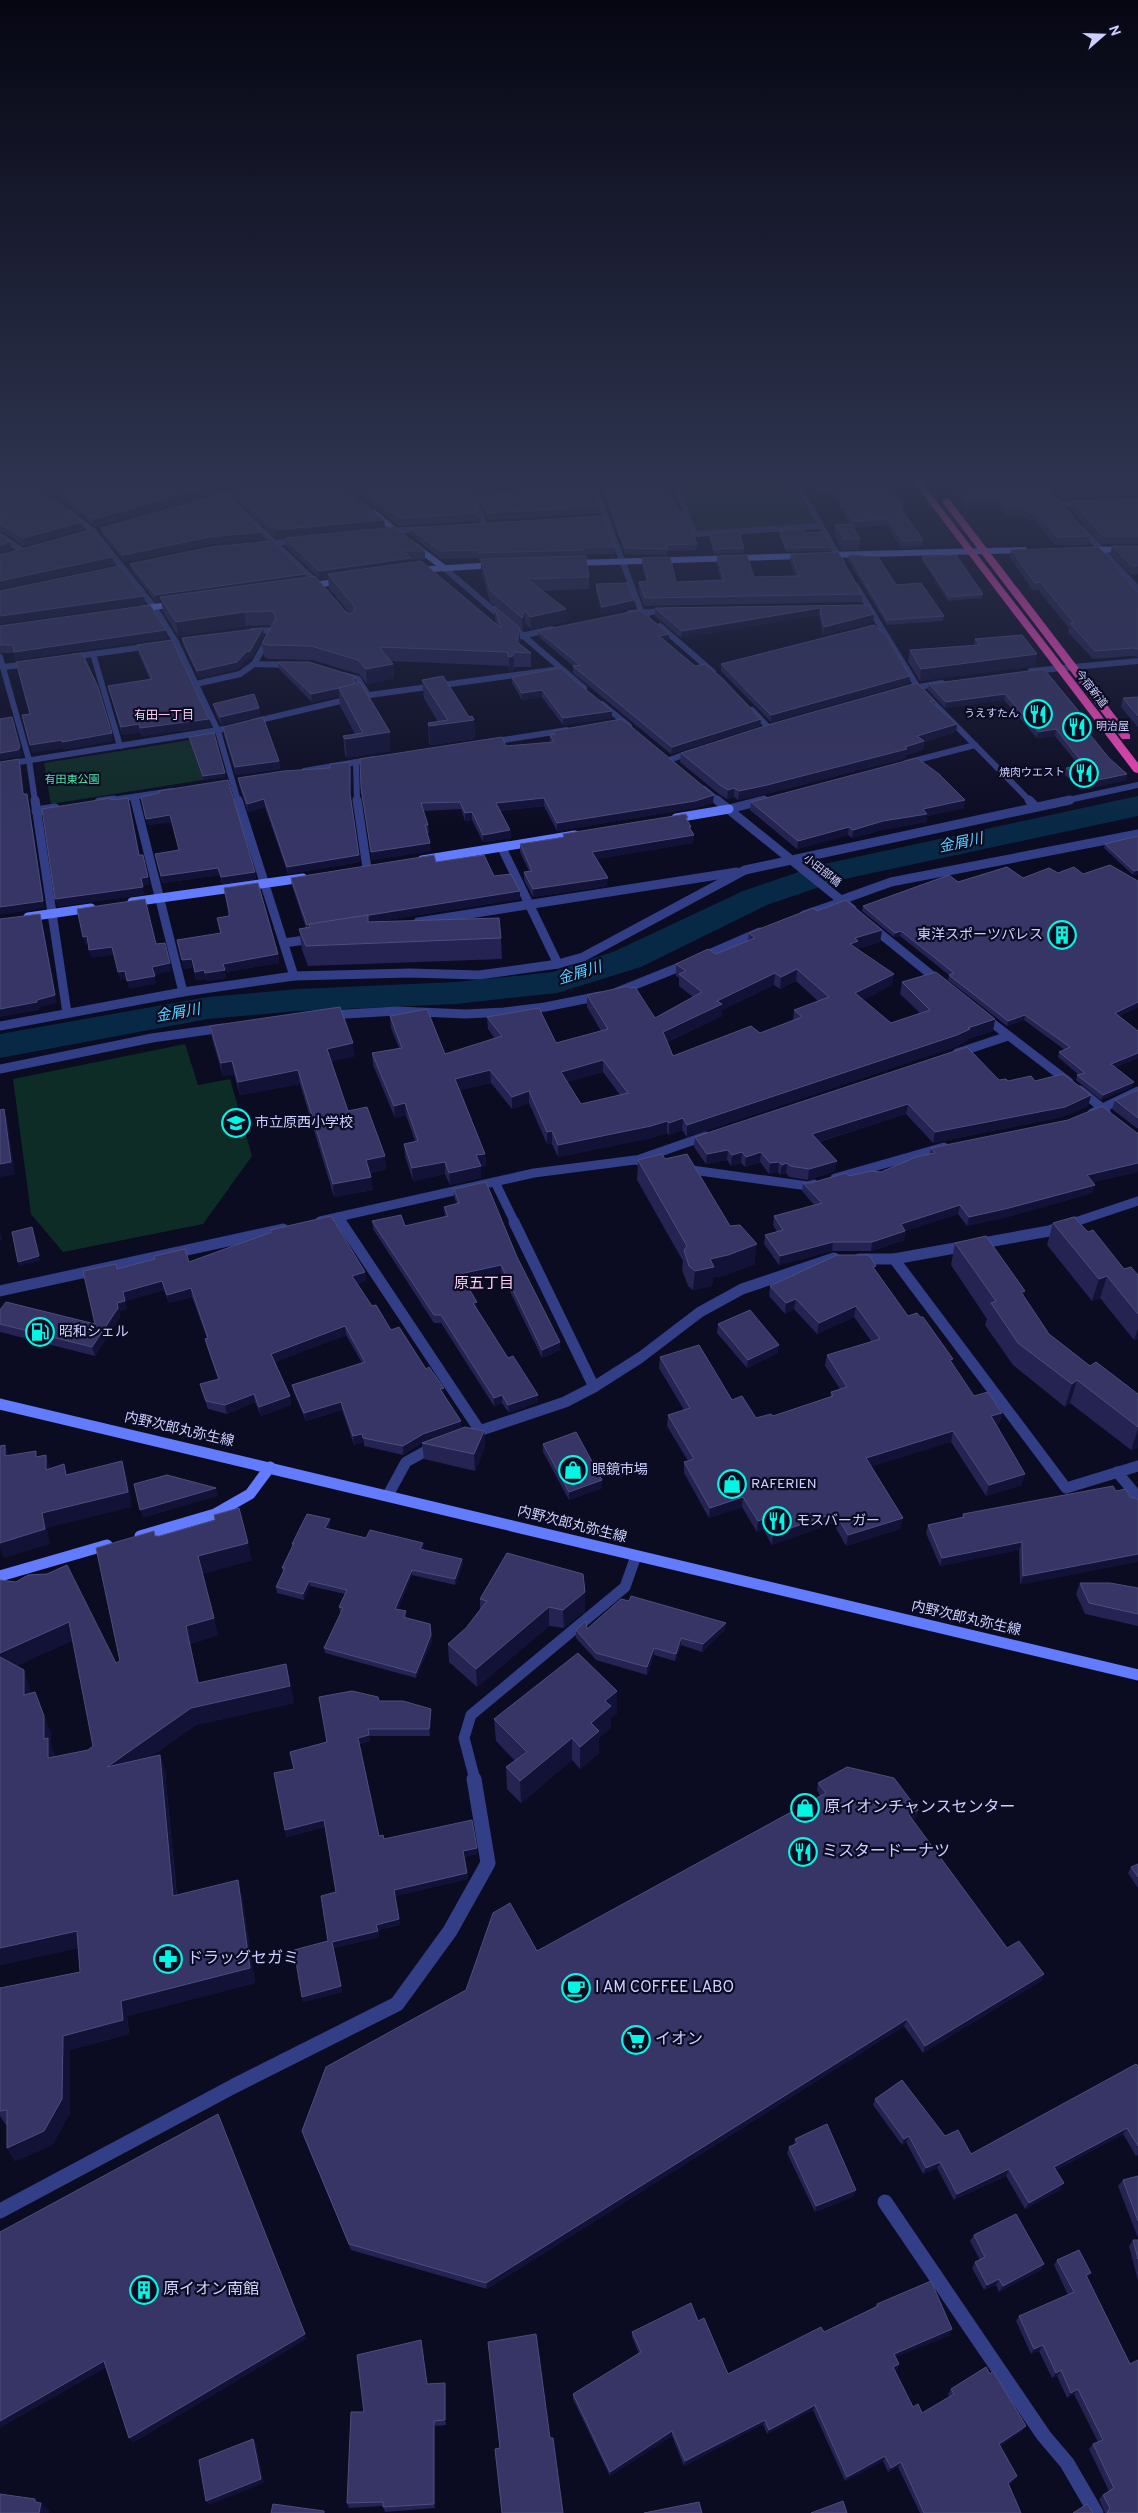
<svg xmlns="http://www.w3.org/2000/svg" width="1138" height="2513" font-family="Overpass,'Noto Sans JP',sans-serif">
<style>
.green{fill:#0e2c26}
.water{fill:#072945}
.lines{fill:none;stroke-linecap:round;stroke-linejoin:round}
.river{fill:#072945;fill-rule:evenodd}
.street-far3{stroke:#323e85;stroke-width:6}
.street-far2{stroke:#323e85;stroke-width:9}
.street-far1{stroke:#323e85;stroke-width:11}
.street{stroke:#323e85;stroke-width:15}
.secondary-far2{stroke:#637bff;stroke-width:6}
.secondary-far1{stroke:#637bff;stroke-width:9}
.secondary{stroke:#637bff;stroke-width:11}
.highway{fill:#ff47c0;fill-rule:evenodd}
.wall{fill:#242352;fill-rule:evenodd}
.shaded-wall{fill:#121237}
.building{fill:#363565;stroke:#4d4e7d;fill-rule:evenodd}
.labels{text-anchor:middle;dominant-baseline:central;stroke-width:4.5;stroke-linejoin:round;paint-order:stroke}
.far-street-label{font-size:11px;fill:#cccfff;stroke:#0b0b22}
.far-poi-label{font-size:11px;fill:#cccfff;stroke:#0b0b22;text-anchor:end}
.far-park-label{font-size:11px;fill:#4deaa7;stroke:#0b0b22}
.far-neighbourhood-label{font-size:12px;fill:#ffcef6;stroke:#0b0b22}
.poi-label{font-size:14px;fill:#cccfff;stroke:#0b0b22;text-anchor:start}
.street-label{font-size:14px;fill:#cccfff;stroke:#0b0b22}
.water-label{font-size:15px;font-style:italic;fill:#5ad0ff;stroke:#0b0b22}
.neighbourhood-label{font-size:15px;fill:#ffcef6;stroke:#0b0b22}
.near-poi-label{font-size:16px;fill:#cccfff;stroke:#0b0b22;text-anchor:start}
</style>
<rect width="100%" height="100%" fill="#0b0b22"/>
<!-- green -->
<g class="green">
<path d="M678,480h112l26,45 -117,7z"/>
<path d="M210,737l11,40 -170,27 -7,-41z"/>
<path d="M185,1044l13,41 32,-6 22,77 -49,68 -140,28 -32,-38 -18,-135z"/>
</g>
<!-- water -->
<path class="water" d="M1138,797v9l-27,8 -4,-11z"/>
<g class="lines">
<!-- river -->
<path class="river" d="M1138,796v20l-298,64 -73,25 -126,62 -84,26 -101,11 -158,7 -90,8 -208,39v-24l208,-37 90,-8 158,-7 97,-10 62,-21 128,-60 76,-26z"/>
<!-- street-far3 -->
<g class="street-far3">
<path d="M473,480l-4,10 16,35"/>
<path d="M588,480l6,5 47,126 6,4"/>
<path d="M674,480l21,54 126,-8"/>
<path d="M795,480l47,83"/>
<path d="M654,483l21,-1"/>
<path d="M589,486l48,-2"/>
<path d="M224,495l96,91"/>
<path d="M210,499l37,-9"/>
<path d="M474,500l60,-10"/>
<path d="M1060,504l24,-1"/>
<path d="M69,512l24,19 61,76 22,35 42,89 20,70"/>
<path d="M1081,528l57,61"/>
<path d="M388,531l35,-2"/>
<path d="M0,536l23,15"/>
<path d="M261,544l37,-3"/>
<path d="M443,567l141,121"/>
<path d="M856,586l61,100 113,115"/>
<path d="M630,613l38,-2"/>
<path d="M660,626l53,46"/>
<path d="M252,631l21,-1 -19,34 39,1"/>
<path d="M521,636l31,-7"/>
<path d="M93,654l27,92"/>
<path d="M0,657l29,103 6,41"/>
<path d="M71,657l80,-11"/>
<path d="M3,667l27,-3"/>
<path d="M1031,671l107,-10"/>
<path d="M343,675l15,4 10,16"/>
<path d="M196,684l44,-10 14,-10"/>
<path d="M907,689l35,-6"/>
<path d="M602,704l27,22"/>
<path d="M752,710l17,18"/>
<path d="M252,722l110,-26 198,-27"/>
<path d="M490,742l77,-12"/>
<path d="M669,760l23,-8"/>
<path d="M356,762l1,39"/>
<path d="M906,763l69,-18"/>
<path d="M0,765l224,-36"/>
<path d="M304,771l70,-12"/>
<path d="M704,789l15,12"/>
<path d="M134,797l1,4"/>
<path d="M105,801l67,-10"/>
<path d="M760,801l4,-1"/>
<path d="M1064,801l74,-16"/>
</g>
<!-- street-far2 -->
<g class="street-far2">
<path d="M35,800l32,213"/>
<path d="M135,800l48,192"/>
<path d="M238,800l56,176 116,-3 69,2 79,-11 25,-7 162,-87 325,-70"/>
<path d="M357,800l10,68"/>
<path d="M717,800l135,109"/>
<path d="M1029,800l7,7"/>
<path d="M99,802l15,-2"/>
<path d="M729,809l35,-9"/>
<path d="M36,811l19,-3"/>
<path d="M502,848l56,116"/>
<path d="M841,900l50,-18 247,-48"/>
<path d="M804,915l38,-13"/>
<path d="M418,922l319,-50"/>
<path d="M872,927l68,55"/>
<path d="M284,943l28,-4"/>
<path d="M702,957l58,-25"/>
<path d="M617,992l70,-28"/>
<path d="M329,1015l68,-4 69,3 38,-2 41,-5 55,-11"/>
<path d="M983,1016l86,66"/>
<path d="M0,1026l183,-34 111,-16"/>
<path d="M957,1053l51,-17"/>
<path d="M0,1069l152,-31 71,-10"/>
<path d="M1080,1090l26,21"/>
<path d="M1092,1113l46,-22"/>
<path d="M637,1160l69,-24"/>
<path d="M685,1169l123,17 6,-2"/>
<path d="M835,1178l109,-31"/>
<path d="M495,1182l20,41"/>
<path d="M338,1217l4,6"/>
<path d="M320,1221l214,-48 101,-13 16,3"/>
<path d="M1072,1223l66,-22"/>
</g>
<!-- street-far1 -->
<g class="street-far1">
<path d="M341,1222l139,209"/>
<path d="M514,1222l80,165"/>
<path d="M859,1259h35l155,-28 26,-9"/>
<path d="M894,1259l172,229 72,-22"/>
<path d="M0,1291l283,-62"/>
<path d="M470,1434l95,-32 29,-15 47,-30 59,-45 42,-23 92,-31"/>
<path d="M1117,1472l21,25"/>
<path d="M388,1495l18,-33 29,-16"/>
<path d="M475,1780l-11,-42 7,-23 154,-128 11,-31"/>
</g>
<!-- street -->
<g class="street">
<path d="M885,2202l159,234 23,27 29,50"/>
<path d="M0,2211l234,-125 163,-82 53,-73 38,-68 -14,-84"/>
</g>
<!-- secondary-far2 -->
<g class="secondary-far2">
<path d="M374,513l28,23"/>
<path d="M415,546l28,21"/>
<path d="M1089,550l49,-1"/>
<path d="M826,555l198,-5"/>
<path d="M574,563l228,-7"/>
<path d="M417,570l78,-5"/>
<path d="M308,586l33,-5"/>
<path d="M140,609l35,-5"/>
</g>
<!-- secondary-far1 -->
<g class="secondary-far1">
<path d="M676,818l53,-9"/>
<path d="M422,860l153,-25"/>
<path d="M132,902l171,-24"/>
<path d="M28,917l63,-9"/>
</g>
<!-- secondary -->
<g class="secondary">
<path d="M0,1404l1138,271"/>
<path d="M140,1536l75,-22 35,-20 20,-27"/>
<path d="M0,1576l107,-31"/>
</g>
<!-- highway -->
<g class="highway">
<path d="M912,480h8l218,283v10l-4,-1z"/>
<path d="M943,499h6l181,236v4h-8l-179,-236z"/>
</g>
</g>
<!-- wall -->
<g class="wall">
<path d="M0,480l82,42 1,7 -59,17 -21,-14h-3z"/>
<path d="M37,480h127l15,11 15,-11h77l-48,10 -128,36z"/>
<path d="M342,480h127l-3,7 11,26 1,8 -79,5z"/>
<path d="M475,480h109v2l-36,2 -71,11 -3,-5v-7z"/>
<path d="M595,480h26l-24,1z"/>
<path d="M810,480h71l23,24 -1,6 20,30 -1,6 -21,2 -14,-23 -34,3 7,11 -1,11h-17l-8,-15 1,-10 15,-1 -19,-32 -13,1z"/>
<path d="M946,480h95l49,56 -2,9h-33l-21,-25 -6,1 -5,-6 -16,1 -9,-10 -32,2z"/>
<path d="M1046,480h92v16l-76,3z"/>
<path d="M602,485l72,17 23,42 -1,6 -29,1v4l-42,-1 -23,-63z"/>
<path d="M233,491l151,29 1,7 -109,11 -42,-40z"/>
<path d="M481,497l118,9v7l-111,7 -7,-16z"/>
<path d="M1138,498v46h-37l-31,-35 2,-8z"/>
<path d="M101,528l161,4 1,7 -53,5 -85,18 -23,-28z"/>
<path d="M410,528l205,19 -1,7 -30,1 5,22v12l-47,2 24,18v13l-35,7 -6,-6 -3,8 -2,-3v16l11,9v14h-17v3l-5,1 -1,-5 -117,-5 2,3 1,14 -27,6 -8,-10 -47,-14 -43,-1 -5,-2 -2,-14 10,-18 -26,1 -68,10 -15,-25 -2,-10 -5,1 -24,-31 -2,-7 177,13 39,35 4,2 -21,-26 -1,-10 -8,1 -34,-32 -1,-9 140,13v8l-14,1v3l85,61 -1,-5 -1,-13 -4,-4 -9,-31v-10h-2l-1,-3 -37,1 -30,-24z"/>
<path d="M779,530l26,3 26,14v4l-45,1 -7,-18z"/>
<path d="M710,533l34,15 -1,5 -29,1 -5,-16z"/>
<path d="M1112,546h26v28h-8l-20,-20z"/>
<path d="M1011,550l107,16 -1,3 21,23v65l-7,-1 -38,3 -25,-27 1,-4 -31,-38 -5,1 -23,-33z"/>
<path d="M791,554l71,40v8l-218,4 -6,-16 1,-8h7l-4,-16v-8l34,24 45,-2 -4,-16v-8l37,21 41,-1 -5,-14z"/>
<path d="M849,555l95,61 -1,5 -56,4 -39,-65z"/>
<path d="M922,557l61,37 -1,4 -34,3 -26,-41z"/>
<path d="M596,584l38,23 -32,7 -6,-22z"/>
<path d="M868,605l6,9 -1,8 -50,13 -4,-20 -138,23 -26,-22v-8z"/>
<path d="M0,626l167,12 -152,22 -1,-7h-14z"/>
<path d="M538,631l131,9 -4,1 95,85 -89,28 -98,-81v-7l-34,-29z"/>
<path d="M264,635l-13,24h-4l-9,10 -39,9 -16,-33 -1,-7z"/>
<path d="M975,639l62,15 -2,12 -115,15 -12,-20 2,-11 64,-5z"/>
<path d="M137,645l74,82 -69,9 -2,-4 -18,3 -14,-49 42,-6 -12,-28z"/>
<path d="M278,662l78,16v5l35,68 -44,7 -2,-3 -2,-19 12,-2 -15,-28 -1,-10 -27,6 -33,-33z"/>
<path d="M721,664l188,19 -138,39 -50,-51z"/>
<path d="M1044,669l46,56 -1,6h-2l22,27 18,16 -1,6 -44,10 -18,-16 2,-6 8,-2 1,-3h2l-22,-27 -18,2 -33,-38 -59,8 -17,-18 1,-6z"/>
<path d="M512,677l100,41 -49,7 -21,-28 -20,3 -10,-17z"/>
<path d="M422,680l47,37 5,3 1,19 -45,6 -1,-3 -1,-19 10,-1 -14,-24z"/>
<path d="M1138,697v30l-17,-20 2,-9z"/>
<path d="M935,701l-1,4 23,19 -1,8 -32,10 -1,8 -17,5v3l-140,36 -28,6 -4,-3 -7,2 -8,-5 -39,-32 1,-9z"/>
<path d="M213,704l46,4 1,8 -39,9 -6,-13z"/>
<path d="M223,727l56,34 1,8 -44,6 -12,-40z"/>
<path d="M553,731l160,72 -19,5 -137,23 -13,-25 -44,5 10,19 1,8 -28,4 -11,-22 -7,1 -4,-12 -38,2 5,14 1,8h-2l4,18 -59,9 -11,-72 145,-42 44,-4v-7l3,-1z"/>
<path d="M189,737l37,40 -23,3z"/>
<path d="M350,762l1,37 9,63 -72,12 -23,-67 -17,5 -9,-27 -1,-7 92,-10z"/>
<path d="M141,797l114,75 1,7 -34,5 -2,-9 -58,8 -7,-29 24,-4 -7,-28 -24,3z"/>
<path d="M751,802l213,6 -37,8 -1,6 -44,8 -30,8 -4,-3 -51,14 -47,-39z"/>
<path d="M688,821l5,22 -96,16 10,27 -74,11 -9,-17v-8l5,-1 -9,-19v-8l43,-7v-3z"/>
<path d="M1105,844l33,30 -5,1 -29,-27z"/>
<path d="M436,862l58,14 26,23 -146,23 127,16 1,21 -194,7 -6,-16 -3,-21 7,-1 -14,-42 -1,-8z"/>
<path d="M1058,873l25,1 55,7v126l-19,9 19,15v27l-23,9 17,20 -31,13 -25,-20 1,-5h2l-21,-18 1,-5 6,-2 -41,-30 -17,6 -59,-46 1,-5 -49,-39 -6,1 -32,-26 1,-5 95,-24 65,-4z"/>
<path d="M224,888l54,66 1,9 -54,9 1,6 -19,3 -1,-2 -10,1 -3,-13 -9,2 -7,-29 43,-7 -3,-15 12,-2v-3z"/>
<path d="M817,911l65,19 -2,12 -23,7 35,36 -29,15 28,23 29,-10 -20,-19 2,-12 93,37 -2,12 -25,8 -1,2 -12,6 -268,90 -5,-7 -13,5 -2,-2 -16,5 -93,19 -6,-13h-5l-18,-41 -17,6 -21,-26 -31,7 25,64 1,12 -5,1v11l-31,7 -5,-11 -32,7 -8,-25 -1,-12 11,-3 -9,-26 -11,3 -22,-53 -1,-12 27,-5 -8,-20 -1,-12 55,38 50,-15 -7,-10 -1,-12 69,26 45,-12 -14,-24v-12l68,23 38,-21 -14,-11v-8l-3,-2v-12l40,-10 32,-13 1,-8zM796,981l22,20 -24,9 -1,10 -33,13 -87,23 -6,-14 55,-26v-6l52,-25 6,4zM603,1072l17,23 -39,9 -14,-22z"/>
<path d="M210,1026l145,30 -24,5 17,50 39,58 -17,4 3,17 -39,7 -34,-113 -60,11 -6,-21 -11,2 -11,-37z"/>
<path d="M999,1080l9,1h27l56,14 -3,11 -26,11 -129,26 -27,-29 -87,28 16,29 -27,9 -19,-3 -3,-4 -6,2 -2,-3 -9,2 -9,-12 -15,5 -4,-4 -10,3 -4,-6 -21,4 -12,-17 1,-10z"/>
<path d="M1138,1090v39l-26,-20 3,-9z"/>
<path d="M931,1148l207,24 -45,10 2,3 -3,8 -85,24 -40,9 -9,-12 -53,17 -1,9 -33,11h-39l-53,14 -15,-21 1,-9 12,-3 -4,-7 1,-9 40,-11 -12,-14 1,-8h8l70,-11 49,-18z"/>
<path d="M665,1159l65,67 25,38 -29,11 -13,3 -1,8 -19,4 -5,-4 -6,-16 1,-9 -46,-81 1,-20z"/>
<path d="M454,1189l63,68 43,93 -18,8 -41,-85 -37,8 13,21v7l31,49 30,44 -29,11 -7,-10 -8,3 -53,-83h-7l-61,-94 -1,-8 33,5 40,-9 -1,-10 13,-3 -3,-7z"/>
<path d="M1053,1223l35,9 36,37 14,6v64l-4,1 -34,-42 -8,3 -45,-56z"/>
<path d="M270,1230l95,42 1,8 -9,4 15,22 19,24 35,39 18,26 17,33 23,3 1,16 -10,24 -51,-12 -2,-16 13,-5 -12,4 -20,13 -39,-9v-4l-10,3 -12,-35 -36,11 -12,-28 -2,-8 70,-22 -16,-28 -71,27 15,34 1,9 -30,11 -6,-14 -28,12 -19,-5 -6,-17 -2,-8 18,-5 -11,-32 -2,-8 2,-1 -15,-41 -23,6 -5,-13 -39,11 2,8 -8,2 1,6 -25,39 -95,-24v-22l95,14 22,-55 72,-7 82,-29z"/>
<path d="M955,1243l69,54 25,37 41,32 48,28v54l-7,2 -61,-47 -5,4 -52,-42 -28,-40 2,-6 -36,-54z"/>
<path d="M875,1270l33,46 44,48 22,32 28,17 -3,11 -3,1 26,60 -36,11 -35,-54 -80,24 32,52 -3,11 -54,17 -13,-23 -61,22 -9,-16 -6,3 -15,-25 -33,11 -25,-45v-11l4,-1 -21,-35 1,-11 16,-5 -25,-42 1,-11 72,43 24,18 17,-2 57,-18 1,-6 9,-3 -15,-23 2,-11 45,-13 -18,-25 -37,17 -23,-25 -9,5 -16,-18 1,-10z"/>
<path d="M718,1324l60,29 -31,15 -30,-35z"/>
<path d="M543,1444l59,44 -33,12 -26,-48z"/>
<path d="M1116,1491l14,6 -110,88 -1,-35 -79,16 -14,-33 2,-8 34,-8 1,-3z"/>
<path d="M330,1525l-2,4 38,9 58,10 -1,2 39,9 1,5 -8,21 -43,-10 -14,34 8,2v7l24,6 2,17 -16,37 -91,-25 -1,-5 17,-36h-1l-1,-5 6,-13 -35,-8 -6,14 -27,-7 -1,-6 7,-14 -1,-5 10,-21v-3z"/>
<path d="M155,1536l97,24 -50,14 16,61 -28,9 9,39 87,-19 8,39 -98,22 -46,32 10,-2 5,17 12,123 65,1 13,87 -128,33 2,18 -59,16v63l-18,32 -37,16 -8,-13v-23h-1l-6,-9v-128l80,-16 -2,-24 -78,17v-385l116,83 4,-2zM73,1640l20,106 -5,4 -33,7 -4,-11v-13l-21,-40v-5l-14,-22z"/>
<path d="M1080,1583l58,5v38l-53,-12 -9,-20z"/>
<path d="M585,1592v19l-21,17 -15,-2 -72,61 -28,-25 -1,-18 18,-16 14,-19v-10z"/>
<path d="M587,1629l138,1 -23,22 -21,-7 -6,16 -21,-6 -7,20 -51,-15 -20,-22v-8z"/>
<path d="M617,1691v22l-6,5v10l-12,10v15l-19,16 -8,-9 -51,43 -14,-14 -1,-22 9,-6 -19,-20 -2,-22z"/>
<path d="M379,1701l52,14 -1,21h-61l1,5 -11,3 20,92 5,3 93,15 -13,3 4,22 -73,17 5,29 -22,5 1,7 -45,11 8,44 -39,10 -1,-5 26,-56 8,-49 -11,-65 -39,10 -1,-7 9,-61z"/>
<path d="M818,1783l100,27 -2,8 -4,2 95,128 37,26 -3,7 -118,72 -19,-27 -417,263 -136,-39 -47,-112 -2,-7 235,-180 283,-155 -3,-6z"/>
<path d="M1138,1864v24l-10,-15 3,-6z"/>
<path d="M1138,2066v89l-2,1 -13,-22 -67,36 4,20 -35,19 -19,-33 -52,24 -17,-32 -14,6 -17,-32 -4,3 -29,-40 2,-6 70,37 26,18z"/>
<path d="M795,2139l59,57 -39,16 -28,-59 2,-6 5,-3z"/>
<path d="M1138,2176v62l-20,-52 5,-6z"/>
<path d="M974,2235l67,35 -42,22 -3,-7 -12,5 -12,-22 3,-6 5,-2 -10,-19z"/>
<path d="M1133,2240h5v41l-9,-35z"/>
<path d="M1057,2260l30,19 43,85 8,149h-33l-6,-14 4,-4 6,-4 -20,-42 4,-5 5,-2 -24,-48 -7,4 -10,-22 -5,2 -13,-27 -8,3 -15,-33 3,-5 49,-21 -14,-30z"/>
<path d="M877,2304l73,31 -55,22 4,7 -3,6h-1l18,37 9,6 27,-16 -1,-3 3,-5 71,42 -22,15 14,35 -6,4 13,28h-101l-22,-46 -10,5 -5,-11 -38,20 -32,-71 -46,24 -4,-10 -79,42 -12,-30 -62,40 -37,-77v-5l66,-40 -7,-17v-5l66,-11 30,53 96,-42 51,-25z"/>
<path d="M422,2346l5,38 19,4v37l-11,1v82l-50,4 -2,-6 -34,2 -2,-5 17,-91z"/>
</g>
<!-- shaded-wall -->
<g class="shaded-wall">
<path d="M235,480h36l-48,10 -128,36 -2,-7 129,-36z"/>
<path d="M465,480h4l-5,10v-7z"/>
<path d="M526,480h22v4l-71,11 -1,-8z"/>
<path d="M384,520l1,7 -109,11 -1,-8z"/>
<path d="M82,522l1,7 -59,17 -1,-8z"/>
<path d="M262,532l1,7 -53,5 -85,18 -2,-7 86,-18z"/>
<path d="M10,542l2,8 -12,3v-8z"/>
<path d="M112,557l2,8 -114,24v-8z"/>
<path d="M411,558v8l-83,8v4l-8,1 -1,-8z"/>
<path d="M306,574l1,7 -147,16 1,4 -5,1 -1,-7z"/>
<path d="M144,596l1,8 -145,20v-8z"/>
<path d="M634,600v7l-32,7v-7z"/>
<path d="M820,608l-1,7 -138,23 1,-7z"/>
<path d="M566,609v13l-35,7 -1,-12z"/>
<path d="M525,610v13l-3,8v-13z"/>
<path d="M244,612l2,14 -68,10 -2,-14z"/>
<path d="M874,614l-1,8 -50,13 1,-8z"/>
<path d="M263,628l1,7 -13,24h-4l-9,10 -39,9 -2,-7z"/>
<path d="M520,628v14l-2,11 -1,-11z"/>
<path d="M166,630l1,8 -152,22 -1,-8z"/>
<path d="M669,634v6l-10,2v-6z"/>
<path d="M514,652v18l-5,1v-14z"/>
<path d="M1037,654l-2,12 -115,15 1,-12z"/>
<path d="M393,664l1,14 -27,6 -1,-15z"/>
<path d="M910,676l-1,7 -138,39v-7z"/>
<path d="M339,688v8l-27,6 -1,-8z"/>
<path d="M542,690v7l-20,3v-7z"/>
<path d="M1005,694l-1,6 -59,8 1,-6z"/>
<path d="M259,708l1,8 -39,9 -1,-8z"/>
<path d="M612,711v7l-49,7v-7z"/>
<path d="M209,719l2,8 -69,9 -2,-8z"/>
<path d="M761,719l-1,7 -89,28 1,-7z"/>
<path d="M474,720l1,19 -45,6 -1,-19z"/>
<path d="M139,724l1,8 -18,3 -1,-8z"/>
<path d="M957,724l-1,8 -32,10 -1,8 -17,5v3l-140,36 -28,6 1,-9 166,-44 12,-11z"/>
<path d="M1090,725l-1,6 -8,1 2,-6z"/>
<path d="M1056,729l-1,7 -18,2 1,-6z"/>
<path d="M390,732l1,19 -44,7 -2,-19z"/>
<path d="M112,733l1,8 -49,9 -1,-2 -31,5 -2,-8z"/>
<path d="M20,747l2,7 -2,3 -20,3v-7z"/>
<path d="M19,759l2,8 4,34 -2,-7z"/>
<path d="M279,761l1,8 -44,6 -1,-8z"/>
<path d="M350,762l1,7v32l-1,-7z"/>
<path d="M225,773l1,4 -23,3v-4z"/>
<path d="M1127,774l-1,6 -44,10 1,-7z"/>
<path d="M734,788v9l-7,2 1,-9z"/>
<path d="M27,794l3,15 15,99 -45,7v-8z"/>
<path d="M714,795l-1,8 -19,5 -137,23v-8z"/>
<path d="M544,798v8l-48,5v-8z"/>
<path d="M264,799l1,8 -17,5 -1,-8z"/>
<path d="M965,800l-1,8 -37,8 -1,6 -44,8 -30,8 1,-8 70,-21z"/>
<path d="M472,812v8l-7,1v-8z"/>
<path d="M170,815l2,7 -24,3 -2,-6z"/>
<path d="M849,827l-1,8 -51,14 1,-8z"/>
<path d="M510,830l1,8 -28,4v-7z"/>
<path d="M694,835l-1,8 -101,17v-8z"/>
<path d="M430,843l1,8 -59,9 -1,-8z"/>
<path d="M359,855l1,7 -72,12 -1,-7z"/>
<path d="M218,868l2,7 -58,8 -1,-7z"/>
<path d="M1138,870v4l-5,1 1,-4z"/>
<path d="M255,872l1,7 -34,5 -1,-7z"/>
<path d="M148,877l2,8 -8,1 -1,-8z"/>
<path d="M608,878l-1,8 -74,11v-8z"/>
<path d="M143,887l1,8 -87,12 -2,-8z"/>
<path d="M520,891v8l-209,33 -2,-8 1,9h-2l-1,-8z"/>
<path d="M40,914l17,89 -18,5v2l-39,7v-8l37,-9z"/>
<path d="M882,930l-2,12 -23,7 -7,-5 5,-6z"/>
<path d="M901,931l-1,5 -6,1 1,-4z"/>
<path d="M87,936l2,8 -4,1 -2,-8z"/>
<path d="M112,947l2,8 -23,3 -2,-8z"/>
<path d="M278,954l1,9 -54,9 1,6 -19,3 -2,-8 18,-9z"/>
<path d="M192,959l1,8 -9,2 -2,-9z"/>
<path d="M170,963l1,8 -17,4 -2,-8z"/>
<path d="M797,969l-1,12 -16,8 1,-12z"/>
<path d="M204,970l2,9 -10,1 -1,-8z"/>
<path d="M125,971l1,8 -6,1 -2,-8z"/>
<path d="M775,973l-1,12 -52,25v6l-60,28 1,-12 54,-31z"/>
<path d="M894,974l-2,11 -38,20 1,-12z"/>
<path d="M155,976l1,8 -27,5 -2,-8z"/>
<path d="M1138,1002v5l-24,11 1,-5z"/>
<path d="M1025,1015l-1,5 -17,6 1,-5z"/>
<path d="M995,1019l-2,12 -25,8 -1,2 -12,6 -268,90v-12z"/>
<path d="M353,1043l2,13 -26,6 -2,-13z"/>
<path d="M1138,1053v5l-29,11 2,-5z"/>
<path d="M603,1060v12l-42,12v-12z"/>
<path d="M232,1061l2,13 -11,2 -2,-13z"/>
<path d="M298,1070l2,14 -60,11 -2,-13z"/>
<path d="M490,1070l1,13 -35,8 -1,-12z"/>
<path d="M1134,1082l-2,5 -31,13 2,-5z"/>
<path d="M529,1091v12l-17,6v-12z"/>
<path d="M1091,1095l-3,11 -26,11 -129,26 2,-11z"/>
<path d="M405,1103l1,12 -11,3 -1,-12z"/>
<path d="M908,1104l-2,10 -95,30 1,-10z"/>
<path d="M4,1109l4,13 7,53 -15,2v-13z"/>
<path d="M683,1118l-1,12 -13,5v-12z"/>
<path d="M667,1121v12l-16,5 -93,19v-12z"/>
<path d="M552,1131v13h-5v-12z"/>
<path d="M728,1150l-1,10 -21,4 1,-10z"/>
<path d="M742,1152l-1,11 -10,3 1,-11z"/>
<path d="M761,1152l-1,10 -15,5 1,-10z"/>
<path d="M485,1154l1,12 -5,1v11l-31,7 -1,-12 27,-18z"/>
<path d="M385,1156l2,13 -20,4 -1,-13z"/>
<path d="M837,1161l-2,10 -27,9 1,-11z"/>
<path d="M445,1162v12l-32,7 -1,-13z"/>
<path d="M779,1162l-1,10 -9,2 1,-11z"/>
<path d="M787,1163l-1,10 -6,2 2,-10z"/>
<path d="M1138,1163v9l-54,12 3,-9z"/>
<path d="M371,1177l2,13 -39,7 -1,-13z"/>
<path d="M1095,1185l-3,8 -85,24 -40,9 2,-9z"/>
<path d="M960,1205l-2,9 -53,17 -1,9 -33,11 1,-9 29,-18z"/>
<path d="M32,1227l8,34 -21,5 -1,-4z"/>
<path d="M0,1232l2,8 -2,1z"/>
<path d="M833,1242l-1,9 -53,14 1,-9z"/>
<path d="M757,1244l-2,20 -29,11 -13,3 -1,8 -19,4 2,-19 15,-12z"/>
<path d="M501,1265v8l-40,9 -1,-8z"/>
<path d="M365,1272l1,8 -13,5 -1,-9z"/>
<path d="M1107,1276l-7,22 -8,3 7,-22z"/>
<path d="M162,1281l2,9 -39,11 -2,-9z"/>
<path d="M191,1288l1,9 -23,6 -2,-8z"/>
<path d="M1025,1291l-6,23 2,-22z"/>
<path d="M796,1299l-2,10 -9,5 1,-11z"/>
<path d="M125,1301l2,8 -8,2 -2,-8z"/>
<path d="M477,1302v8l-4,-7z"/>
<path d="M856,1306l-2,11 -37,17 2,-11z"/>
<path d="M118,1308l2,9 -25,39 -3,-9z"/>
<path d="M345,1326l1,9 -73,28 -2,-9z"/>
<path d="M1138,1328v11l-4,1z"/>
<path d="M560,1342v8l-18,8v-8z"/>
<path d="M779,1345l-1,8 -31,15 1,-8z"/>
<path d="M1077,1380l-7,23 -5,4 7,-23z"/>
<path d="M444,1388v8l-4,-7z"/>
<path d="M254,1394l1,8 -28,12 -2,-9z"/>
<path d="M502,1395v8l-8,3v-8z"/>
<path d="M538,1395v7l-29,11 -1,-8z"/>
<path d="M290,1396l1,9 -30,11 -2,-9z"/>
<path d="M341,1402l1,8 -36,11 -2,-8z"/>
<path d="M1002,1413l-3,11 -11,3 3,-11z"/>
<path d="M461,1421l1,8 -39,13 -20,13v-9l20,-12z"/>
<path d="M1138,1429v19l-7,2z"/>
<path d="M484,1431l1,16 -10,24 -1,-17z"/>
<path d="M953,1431l-2,11 -87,27 2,-11z"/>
<path d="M362,1434l2,8 -10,3 -1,-9z"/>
<path d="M5,1445l6,15 -6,-4z"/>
<path d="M46,1455l5,16 -5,-1z"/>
<path d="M122,1461l5,15 5,31 -85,21 3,16 -46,14 -4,-10v-5l42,-30z"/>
<path d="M1025,1474l-3,11 -36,11 3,-11z"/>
<path d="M602,1480v8l-33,12v-8z"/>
<path d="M216,1488l2,8 -75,22 -3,-8z"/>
<path d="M743,1497l-1,10 -33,11 1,-10z"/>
<path d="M835,1513l-2,10 -61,22 1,-11z"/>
<path d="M903,1518l-3,11 -54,17 2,-11z"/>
<path d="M330,1519v6l-4,8 -1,-5z"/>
<path d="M764,1519l-1,10 -6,3 1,-11z"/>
<path d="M1022,1542l-3,8 -79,16 2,-8z"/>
<path d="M248,1543l4,17 -50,14 -4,-18z"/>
<path d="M423,1543l1,5 -3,7 -1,-6z"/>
<path d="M1138,1554v8l-118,23 3,-9z"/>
<path d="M462,1559l1,5 -8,21v-6z"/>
<path d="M412,1570v5l-16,39 -1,-5z"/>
<path d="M309,1581l1,5 -6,14 -1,-6z"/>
<path d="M585,1592v19l-21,17 -1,-18z"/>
<path d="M549,1607v19l-72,61 -1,-18z"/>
<path d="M214,1618l4,17 -28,9 12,56 -4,-17 -12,-57z"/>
<path d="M69,1622l6,17 -72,33 -3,-7v-12z"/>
<path d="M726,1623l-1,7 -23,22 1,-8z"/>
<path d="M431,1635l1,6 -16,37v-5z"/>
<path d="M681,1638v7l-6,16 1,-7z"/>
<path d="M654,1648v7l-7,20v-8z"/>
<path d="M286,1664l8,39 -98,22 -83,59 -6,-17 84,-59z"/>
<path d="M24,1670l6,18v24l-6,-17z"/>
<path d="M617,1691v22l-6,5v10l-12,10v15l-19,16v-22l11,-24 14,-22z"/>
<path d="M35,1692l16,41v13l4,9v20l-7,-17z"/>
<path d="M431,1709v6l-1,21 -1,-7z"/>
<path d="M369,1735l1,6 -11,3 -1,-6z"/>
<path d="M572,1738v22l-51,43 -1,-22z"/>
<path d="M160,1755l5,17 13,140 -5,-16z"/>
<path d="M918,1810l-2,8 -9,5 2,-8z"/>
<path d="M324,1820l1,7 -39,10 -1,-7z"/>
<path d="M477,1848v6l-14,3v-6z"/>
<path d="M467,1873l1,6 -73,17 -1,-6z"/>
<path d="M238,1880l4,16 13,87 -128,33 2,18 -59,16v63l-18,32 -37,16 -8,-13 56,-112 58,-35z"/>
<path d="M399,1919l1,6 -23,5 -1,-5z"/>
<path d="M77,1931l7,16 -84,18v-17z"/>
<path d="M378,1931l1,6 -45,11 8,44 -39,10 -1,-5 30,-55z"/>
<path d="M1044,1974l-3,7 -118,72 2,-7z"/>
<path d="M907,2019l-3,7 -417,263 -1,-6z"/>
<path d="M1127,2128l-4,6 -73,39 4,-6z"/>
<path d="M909,2136l-3,6 -4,3 2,-6z"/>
<path d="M940,2162l-3,6 -14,6 3,-6z"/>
<path d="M1009,2169l-3,7 -52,24 3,-6z"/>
<path d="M1064,2183l-4,7 -35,19 4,-6z"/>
<path d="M856,2190l-2,6 -39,16 1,-6z"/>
<path d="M1044,2264l-3,6 -42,22 4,-6z"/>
<path d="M1091,2273l-4,6 -1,-4z"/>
<path d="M999,2279l-3,6 -12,5 3,-5z"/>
<path d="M952,2329l-2,6 -59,24 3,-5z"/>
<path d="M305,2334l2,5 -174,104 -4,-5z"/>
<path d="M1043,2345l-4,6 -8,3 3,-5z"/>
<path d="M104,2361l3,6 -107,61v-7z"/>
<path d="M899,2364l-3,6 -5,3 2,-6z"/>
<path d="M1061,2370l-4,6 -5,2 4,-5z"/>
<path d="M445,2383l1,5v37l-1,-5z"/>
<path d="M1078,2389l-4,5 -7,4 4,-5z"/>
<path d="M815,2405l-2,5 -46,24 2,-4z"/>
<path d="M765,2420l-2,4 -79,42 1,-5z"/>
<path d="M434,2421l1,5v82l-1,-4z"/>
<path d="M1026,2426l-4,5 -27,18 4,-5z"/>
<path d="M672,2431v5l-62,40v-4z"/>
<path d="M253,2439l3,4 8,40 -55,22 -3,-4z"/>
<path d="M885,2456l-2,5 -38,20 2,-4z"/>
<path d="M901,2462l-3,5 -10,5 3,-4z"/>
<path d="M1017,2476l-3,5 -10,6 4,-4z"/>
<path d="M35,2499l6,6v-2l9,8 -1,2h-10l-4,-11z"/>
</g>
<!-- building -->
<g class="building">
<path d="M0,480h29l53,42 -59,16 -23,-14z"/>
<path d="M45,480h119l15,11 15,-11h41l-13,3 -129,36z"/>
<path d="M282,480h52l50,40 -109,10 -42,-39z"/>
<path d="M351,480h114l-1,3 13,30 -78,5z"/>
<path d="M475,480h51l-50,7 -2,-4z"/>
<path d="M814,480h67l2,2h5l16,22 -6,1 25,35 -21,1 -14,-22 -35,2 -21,-35 -13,1z"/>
<path d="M953,480h88l49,56 -33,1 -21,-25 -6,1 -5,-6 -17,1 -9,-10 -31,2z"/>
<path d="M1054,480h84v9l-75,2z"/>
<path d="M666,482l8,20 5,10h4l14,32 -31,1 1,4 -42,-1 -23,-63z"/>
<path d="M591,485l8,21 -111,7 -7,-16 68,-10z"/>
<path d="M222,494l40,38 -53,5 -86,18 -22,-27z"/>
<path d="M1138,498v38h-35l-31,-35z"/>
<path d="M603,516l12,31h-31v3l-106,3 -1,-3 -37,1 -30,-23z"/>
<path d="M851,524l9,15h-16l-9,-14z"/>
<path d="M395,527l30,24h-22l8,7 -92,13 -34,-33z"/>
<path d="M803,529l2,4 18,-1 8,15 -45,1 -7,-18z"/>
<path d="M90,530l22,27 -112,24v-26z"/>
<path d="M739,532l5,16 -30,1 -4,-16z"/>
<path d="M0,535l10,7 -10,3z"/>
<path d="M272,541l34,33 -151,21 -25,-31 81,-17z"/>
<path d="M1112,546h26v20h-6z"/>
<path d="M1098,547l20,19h-3l23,26v57l-5,-1 -38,3 -25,-28h4l-34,-41 -5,1 -24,-33z"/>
<path d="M838,552l24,42 -217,4 -6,-16 9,-1 -6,-23 28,-1 6,25 48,-2 -7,-24 30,-1 7,22 45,-1 -8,-22z"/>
<path d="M849,555l29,2 18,28 25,-2 23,33 -57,4z"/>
<path d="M956,555l27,39 -34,3 -27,-40z"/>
<path d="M586,556l3,21 -62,2 39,30 -36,8 -5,-7 -3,8 -32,-28 -9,-31z"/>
<path d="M421,561l80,67 -7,-22 26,22 -3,14 14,11 -17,-1 -1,4 -4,1 -2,-5 -128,-5 14,17 -27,5 -8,-9 -47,-14 -44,-1 -5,-2 14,-25 -3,-7 -29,1 -68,10 -16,-25 155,-21 31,36 4,2 4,-3v-5l-26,-32z"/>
<path d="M119,566l25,30 -144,20v-25z"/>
<path d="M628,583l6,17 -32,7 -6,-23z"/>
<path d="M150,605l16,25 -152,22 -1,-7h-13v-19z"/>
<path d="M868,605l6,9 -50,13 -4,-19 -138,23 -27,-23z"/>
<path d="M640,610l29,24 -10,2 36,30 10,-2 17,14 39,41 -89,28 -99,-81 7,-1 -42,-34z"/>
<path d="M874,625l12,10 24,41 -139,39 -50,-51z"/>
<path d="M263,628l-13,23 -4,1 -9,10 -40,9 -15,-33z"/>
<path d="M1022,635l15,19 -116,15 -11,-19 70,-5 -5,-6z"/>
<path d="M172,640l37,79 -69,9 -1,-4 -18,3 -13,-41 44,-7 -15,-34z"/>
<path d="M82,653l16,34 14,46 -50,9v-2l-32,5 -8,-30 8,-1 -14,-52z"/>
<path d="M278,662h31l45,14 2,2 -3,1 2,5 -16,4 -28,6z"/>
<path d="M560,668l52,43 -49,7 -21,-28 -20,3 -10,-16z"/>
<path d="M1044,669l46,56 -7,1 26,32 18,16 -44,9 -17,-15 11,-2 -2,-3 7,-1 -26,-33 -18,3 -33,-38 -59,8 -17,-18z"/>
<path d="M443,676l26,41 3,-1 2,4 -45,6 -1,-3 20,-3 -26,-40z"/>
<path d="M360,682l30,50 -45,7 -2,-3 20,-3 -24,-45z"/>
<path d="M917,683l18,18h-5l27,23 -40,12 7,5 -19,6 2,2 -140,36 -28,6 -5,-3 -6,2 -8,-5 -39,-32 90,-29z"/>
<path d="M254,694l5,14 -39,9 -7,-13z"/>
<path d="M1138,697v19l-15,-18z"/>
<path d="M12,717l8,30 -2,3 -18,3v-34z"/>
<path d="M263,717l16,44 -44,6 -12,-40z"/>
<path d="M622,719l92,76 -19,6 -138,22 -13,-25 -48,5 14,27 -27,5 -11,-23 -7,1 -5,-11 -39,1 7,22h-3l5,18 -59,9 -10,-64 -1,-29 142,-22 4,9 48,-4 -4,-7 5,-1 -2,-3z"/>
<path d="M214,733l11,40 -22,3 -14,-39z"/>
<path d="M917,758l22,16 26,26 -42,9 4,5 -44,7 -30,9 -4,-3 -51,14 -47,-39z"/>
<path d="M19,759l4,35h4l1,7 15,100 -43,6v-145z"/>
<path d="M350,762v32l9,61 -72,12 -23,-68 -17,5 -9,-26 46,-7 46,-3v-4z"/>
<path d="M228,780l27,92 -34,5 -3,-9 -57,8 -6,-22 24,-4 -9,-35 -24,4 -5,-22 18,-4v-2z"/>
<path d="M111,798v2l17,-2 11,57h4l5,22 -7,1 2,9 -88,12 -13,-90z"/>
<path d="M686,814l2,4h-2l5,9h-2l5,8 -102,17 16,26 -75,11 -9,-17 8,-1 -12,-27 40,-6 4,-1 -1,-3z"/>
<path d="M1138,836v34l-4,1 -29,-27z"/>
<path d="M434,855l2,7 48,-7 10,21 17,-2 9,17 -213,34 -16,-47z"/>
<path d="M1110,865l28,16v121l-23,11 23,18v22l-27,11 23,18 -31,13 -26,-20 8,-2 -26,-21 11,-5 -45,-32 -17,6 -59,-46 5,-2 -53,-42 -6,2 -32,-27 86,-31 9,7 49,-15 16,11 26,-10 9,5 16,-6 9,7z"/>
<path d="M258,883l20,71 -55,10 2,6 -20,3 -1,-3 -9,2 -3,-13 -10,1 -5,-20 44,-7 -4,-15 12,-2v-4l-5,-24z"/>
<path d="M145,899l11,45 9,-1 5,20 -18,4 3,9 -28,5 -2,-10 -7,1 -6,-25 -23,3 -2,-14 -4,1 -6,-28z"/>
<path d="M846,900l36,30 -27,8 3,3 -8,3 44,30 -39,19 36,30 39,-13 -28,-28 34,-10 59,47 -27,9 2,1 -13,6 -270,90 -4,-7 -14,5 -2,-2 -16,5 -93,19 -6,-14 -5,1 -18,-41 -17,6 -22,-27 -35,9 30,75 -9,1 5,11 -32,7 -4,-11 -33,6 -8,-24 14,-3 -13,-38 -11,3 -22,-53 30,-5 -12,-32 37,-7 18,45 57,-18 -15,-19 52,-9 17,35 52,-14 -21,-34 41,-9 2,2 5,-1 20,31 47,-26 -23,-18 7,-3 -10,-7 32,-15 8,5 39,-16 -6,-5 64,-25 4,3zM797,969l32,28 -35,13 8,7 -42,16 -9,-7 -78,30 -10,-24 59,-28 -5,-3 58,-28 6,4zM603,1060l25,33 -47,11 -20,-32z"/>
<path d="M40,914l15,81 -18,5v2l-37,7v-90z"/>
<path d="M368,915v7l131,-4 2,20 -195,8 -7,-17 11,-2 -1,-3z"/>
<path d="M340,1007l13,36 -26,6 21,62 19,-4 18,49 -19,4 5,17 -38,7 -35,-114 -60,12 -6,-21 -11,2 -11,-37z"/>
<path d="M967,1047l32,33 7,-1 2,2 23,-5 4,5 28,-7 28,21 -26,12 -130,25 -27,-28 -96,30 25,27 -28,8 -19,-3 -3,-3 -5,2 -3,-3 -9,1 -9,-11 -15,5 -4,-5 -10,3 -4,-5 -21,4 -12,-17z"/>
<path d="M1138,1090v28l-23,-18z"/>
<path d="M1102,1106l35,27h1v30l-51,12 8,10 -86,23 -40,9 -9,-12 -59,19 4,7 -33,11h-39l-53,14 -15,-21 18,-5 -9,-14 48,-13 -19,-20h8l35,-10 3,3 22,-5 10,1 35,-15 19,-4 -4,-5 137,-28z"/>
<path d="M4,1109l7,53 -11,2v-54z"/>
<path d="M662,1154l3,5 22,-5 43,72 10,-1 17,19 -29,11 -18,4 4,8 -19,4 -6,-5 -5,-16 3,-4 -49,-86z"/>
<path d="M486,1182l31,75 43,85 -18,8 -41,-85 -41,9 17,28 -4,1 35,55 5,-2 25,39 -30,10 -6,-10 -8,3 -53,-83h-7l-62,-94 29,-6 4,11 43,-10 -4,-9 15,-4 -5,-14z"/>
<path d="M331,1216l34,56 -13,4 20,30 4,-1 15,25 8,-3 27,42 3,-2 15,21 -4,1 21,32 -38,13 -20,12 -40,-8 -1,-4 -9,2 -12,-34 -37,11 -12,-28 73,-23 -20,-36 -74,28 19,42 -31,11 -5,-13 -29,11 -19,-4 -6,-17 19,-5 -14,-40 3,-1 -17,-50 -24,7 -5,-14 -39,11 2,9 -8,2 1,5 -26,39 -92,-23v-14l6,-8 89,22 -12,-53 33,-7 1,5 38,-10 -1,-3 31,-7 4,13 83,-30 -2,-2z"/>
<path d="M1074,1217l14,15 5,-2 31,39 7,-2 7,8v39l-31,-38 -8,3 -46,-56z"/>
<path d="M32,1227l7,29 -21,6 -6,-30z"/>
<path d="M986,1236l39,55 -4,1 28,42 41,32 6,-4 42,32v33l-61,-47 -5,4 -54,-41 -27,-40 5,-2 -41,-58z"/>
<path d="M837,1255h32l7,11 -3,1 35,49 9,-3 3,4h3l30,42 -3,1 24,36 14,-4 14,21 -11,3 34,58 -36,11 -36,-54 -87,27 37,60 -55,17 -13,-22 -62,21 -9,-15 -6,2 -15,-24 -33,11 -26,-46 10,-3 -26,-44 22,-7 -30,-51 39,-12 33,55 10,-4 14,22 15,-4 2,2 60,-20 -2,-4 16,-5 -20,-32 53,-16 -24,-33 -37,17 -23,-24 -10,4 -16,-17z"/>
<path d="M750,1310l29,35 -31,15 -30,-36z"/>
<path d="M465,1427l19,4 -10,23 -52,-11z"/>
<path d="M576,1432l26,48 -33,12 -26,-48z"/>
<path d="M5,1445v11l31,-5v6l10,-2v15l18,-6 2,11 56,-14 6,31 -86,21 3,16 -45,14v-97z"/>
<path d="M167,1475l49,13 -76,22 -6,-26z"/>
<path d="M1113,1486l3,5 10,-2 4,8 8,2v55l-115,22 -1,-34 -80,16 -14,-33 36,-8 -1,-3z"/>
<path d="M239,1508l9,35 -50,13 16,62 -28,8 12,57 88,-19 4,22 -99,22 -84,59 53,-12 13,141 65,-16 12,88 -129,33 2,19 -60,16 -1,63 -18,32 -37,17v-38l-7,1v-123l80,-16 -3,-41 -77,17v-291l24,13v25l11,-3 9,24v23l4,-1v20l40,-8 5,-4 -24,-124 -69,31v-73l16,2 12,-7 19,-1 20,-9 49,98 4,-2 -24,-113 58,-17 1,5h5l55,-16 -1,-5z"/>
<path d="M307,1514l23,5 -5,9 41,10 4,-8 53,13 -3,6 42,10 -7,20 -43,-9 -17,39 11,2 -3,6 27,7 1,11 -15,38 -92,-25 19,-40 -4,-1 8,-17 -38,-9 -6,13 -27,-7 9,-19h-3l12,-25 -2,1z"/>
<path d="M507,1553l76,21 2,18 -22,18 -14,-3 -73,62 -28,-25 18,-16 21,-27 -7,-2z"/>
<path d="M1080,1583h30l28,5v26l-49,-11z"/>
<path d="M631,1596l95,27 -23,21 -22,-6 -5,16 -22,-6 -7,19 -51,-14 -20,-23 10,-9 1,8 34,-30 8,2z"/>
<path d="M578,1653l39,38 -12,10 6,5 -20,17 8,8 -19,16 -8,-9 -52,43 -14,-14 21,-15 -33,-33z"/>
<path d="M352,1691l26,6 1,4h24l28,8 -2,20h-61l1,6 -11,3 21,98 4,-1 1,4 88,-19 5,28 -14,3 4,22 -73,17 5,29 -23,6 2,6 -46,11 9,44 -39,11 -8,-47 34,-9 -7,-45 15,-4 -12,-72 -39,10 -11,-57 20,-4 -4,-17 37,-10 -8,-45z"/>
<path d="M847,1767l47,11 24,32 -9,5 98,133 12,-7 25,33 -119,72 -18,-27 -421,264 -137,-39 -47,-113 24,-64 140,-77 27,-77 17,-10 27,48 289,-158 -8,-10z"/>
<path d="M1138,1864v13l-7,-10z"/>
<path d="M1136,2064l2,2v80l-11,-18 -73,39 10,16 -35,20 -20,-34 -52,25 -17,-32 -14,6 -17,-32 -5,3 -29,-40 27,-19 43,56 13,-6 13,24z"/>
<path d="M218,2114l87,220 -176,104 -25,-77 -104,60v-189z"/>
<path d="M827,2124l29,66 -40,16 -27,-59 9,-4 -3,-4z"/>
<path d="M1138,2176v45l-15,-41z"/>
<path d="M1016,2214l28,50 -41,22 -4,-7 -12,6 -12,-23 10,-5 -11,-22z"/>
<path d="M1133,2240h5v19z"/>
<path d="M1079,2250l12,23 -5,2 44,89 8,-4v153h-31l3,-5 -7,-13 11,-7 -21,-44 10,-4 -25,-51 -7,4 -10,-23 -5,3 -13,-28 -9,4 -15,-33 55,-24 -17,-32z"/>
<path d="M931,2281l21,48 -58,25 5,10 -6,3 20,40 5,-3 4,9 32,-19 -3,-5 35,-22 4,7 3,-3 33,55 -27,18 18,32 -9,7 13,30h-97l-23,-51 -10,6 -6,-12 -38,21 -32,-72 -46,25 -4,-10 -80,41 -13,-30 -62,41 -37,-78 68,-42 -9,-20 59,-29 7,18 6,-3 24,56 93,-47 3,5 54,-26 -1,-2z"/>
<path d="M536,2334l14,104h3l10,75h-61l-7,-64 5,-1 -12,-106z"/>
<path d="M421,2340l6,44 18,-1v37l-11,1v83l-51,3v-5l-36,1 4,-91h13l-7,-57z"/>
<path d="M253,2439l8,40 -55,22 -7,-41z"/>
<path d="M0,2494l35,5v3l6,1 -2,10h-39z"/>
<path d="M843,2501l4,12h-36z"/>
<path d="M699,2502l3,11h-58z"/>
<path d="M273,2504l51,7v2h-53z"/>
<path d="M1087,2504l6,9h-20z"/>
</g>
<!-- sky -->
<linearGradient id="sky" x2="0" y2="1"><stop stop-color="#060613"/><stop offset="0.58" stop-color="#2e344f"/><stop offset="1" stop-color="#2e344f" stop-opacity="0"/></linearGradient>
<rect width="1138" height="832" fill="url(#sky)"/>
<!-- icons -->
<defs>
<symbol id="restaurant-ring" viewBox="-11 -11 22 22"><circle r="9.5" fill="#0b0b22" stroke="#00f7e3" stroke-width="1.5"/><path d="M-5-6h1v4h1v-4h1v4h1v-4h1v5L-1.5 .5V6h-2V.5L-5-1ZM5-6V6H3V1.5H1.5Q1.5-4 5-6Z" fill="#00f7e3"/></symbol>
<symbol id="building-ring" viewBox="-11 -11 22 22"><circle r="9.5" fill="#0b0b22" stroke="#00f7e3" stroke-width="1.5"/><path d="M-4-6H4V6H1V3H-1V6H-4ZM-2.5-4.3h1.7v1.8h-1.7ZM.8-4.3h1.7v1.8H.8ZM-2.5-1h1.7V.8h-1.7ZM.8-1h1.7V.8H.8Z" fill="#00f7e3"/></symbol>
<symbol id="school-ring" viewBox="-11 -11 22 22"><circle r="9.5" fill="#0b0b22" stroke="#00f7e3" stroke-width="1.5"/><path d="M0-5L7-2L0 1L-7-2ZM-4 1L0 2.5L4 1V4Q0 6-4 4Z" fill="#00f7e3"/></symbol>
<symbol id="fuel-ring" viewBox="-11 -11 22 22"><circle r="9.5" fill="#0b0b22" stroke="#00f7e3" stroke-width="1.5"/><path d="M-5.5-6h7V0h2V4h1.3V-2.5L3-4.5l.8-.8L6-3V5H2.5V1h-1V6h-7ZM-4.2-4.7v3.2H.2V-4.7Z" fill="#00f7e3"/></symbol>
<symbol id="shop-ring" viewBox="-11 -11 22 22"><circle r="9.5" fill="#0b0b22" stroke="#00f7e3" stroke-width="1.5"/><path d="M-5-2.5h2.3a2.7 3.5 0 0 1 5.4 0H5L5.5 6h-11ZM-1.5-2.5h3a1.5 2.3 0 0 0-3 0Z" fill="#00f7e3"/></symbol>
<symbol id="pharmacy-ring" viewBox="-11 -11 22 22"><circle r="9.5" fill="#0b0b22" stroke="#00f7e3" stroke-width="1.5"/><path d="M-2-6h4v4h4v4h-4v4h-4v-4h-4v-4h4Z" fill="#00f7e3"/></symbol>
<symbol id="cafe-ring" viewBox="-11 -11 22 22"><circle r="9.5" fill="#0b0b22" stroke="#00f7e3" stroke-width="1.5"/><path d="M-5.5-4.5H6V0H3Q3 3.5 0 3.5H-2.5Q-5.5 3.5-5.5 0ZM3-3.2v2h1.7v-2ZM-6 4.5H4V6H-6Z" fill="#00f7e3"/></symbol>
<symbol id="supermarket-ring" viewBox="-11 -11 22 22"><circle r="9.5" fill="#0b0b22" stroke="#00f7e3" stroke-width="1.5"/><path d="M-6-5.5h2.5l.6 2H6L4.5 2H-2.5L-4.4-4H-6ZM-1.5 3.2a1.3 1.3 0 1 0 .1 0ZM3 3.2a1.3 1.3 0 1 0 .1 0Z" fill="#00f7e3"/></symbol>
</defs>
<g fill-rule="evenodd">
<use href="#restaurant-ring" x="1022" y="698" width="32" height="32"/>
<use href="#restaurant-ring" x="1061" y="711" width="32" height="32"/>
<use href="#restaurant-ring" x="1068" y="757" width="32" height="32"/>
<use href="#building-ring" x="1046" y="919" width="32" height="32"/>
<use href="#school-ring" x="220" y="1107" width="32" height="32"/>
<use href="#fuel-ring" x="24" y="1316" width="32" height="32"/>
<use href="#shop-ring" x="557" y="1454" width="32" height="32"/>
<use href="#shop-ring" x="716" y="1468" width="32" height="32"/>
<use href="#restaurant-ring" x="761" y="1505" width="32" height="32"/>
<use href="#shop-ring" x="789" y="1792" width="32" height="32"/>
<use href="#restaurant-ring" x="787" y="1836" width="32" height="32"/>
<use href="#pharmacy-ring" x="152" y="1943" width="32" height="32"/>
<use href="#cafe-ring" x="560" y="1972" width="32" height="32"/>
<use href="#supermarket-ring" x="620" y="2024" width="32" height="32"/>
<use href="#building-ring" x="128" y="2274" width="32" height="32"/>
</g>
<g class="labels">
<!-- far-street labels -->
<g class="far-street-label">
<text transform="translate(1091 689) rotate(52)">今宿新道</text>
<text transform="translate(822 871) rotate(38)">小田部橋</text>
</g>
<!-- far-poi labels -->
<g class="far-poi-label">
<text x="1019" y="714">うえすたん</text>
<text x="1096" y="727" text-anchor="start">明治屋</text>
<text x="1065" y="773">焼肉ウエスト</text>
</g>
<!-- far-park labels -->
<g class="far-park-label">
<text x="72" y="780">有田東公園</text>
</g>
<!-- far-neighbourhood labels -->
<g class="far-neighbourhood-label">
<text x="164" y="716">有田一丁目</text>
</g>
<!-- poi labels -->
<g class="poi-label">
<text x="1043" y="935" text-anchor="end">東洋スポーツパレス</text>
<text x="255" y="1123">市立原西小学校</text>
<text x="59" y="1332">昭和シェル</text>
<text x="592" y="1470">眼鏡市場</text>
<text x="751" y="1484">RAFERIEN</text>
<text x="796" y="1521">モスバーガー</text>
</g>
<!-- street labels -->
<g class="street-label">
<text transform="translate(179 1430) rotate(13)">内野次郎丸弥生線</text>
<text transform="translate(572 1525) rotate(14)">内野次郎丸弥生線</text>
<text transform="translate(966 1619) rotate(13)">内野次郎丸弥生線</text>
</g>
<!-- water labels -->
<g class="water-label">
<text transform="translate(961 844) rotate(-12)">金屑川</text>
<text transform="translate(580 974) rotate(-17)">金屑川</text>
<text transform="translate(178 1014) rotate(-10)">金屑川</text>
</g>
<!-- neighbourhood labels -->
<g class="neighbourhood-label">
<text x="484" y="1284">原五丁目</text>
</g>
<!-- near-poi labels -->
<g class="near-poi-label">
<text x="824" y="1808">原イオンチャンスセンター</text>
<text x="822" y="1852">ミスタードーナツ</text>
<text x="187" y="1959">ドラッグセガミ</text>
<text x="595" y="1988">I AM COFFEE LABO</text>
<text x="655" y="2040">イオン</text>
<text x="163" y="2290">原イオン南館</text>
</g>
</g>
<!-- north arrow -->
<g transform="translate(1103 35) rotate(70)" stroke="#0b0b22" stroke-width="4" paint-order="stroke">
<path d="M0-4L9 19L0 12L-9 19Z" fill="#cccfff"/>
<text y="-8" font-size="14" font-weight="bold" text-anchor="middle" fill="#cccfff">N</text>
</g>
</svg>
